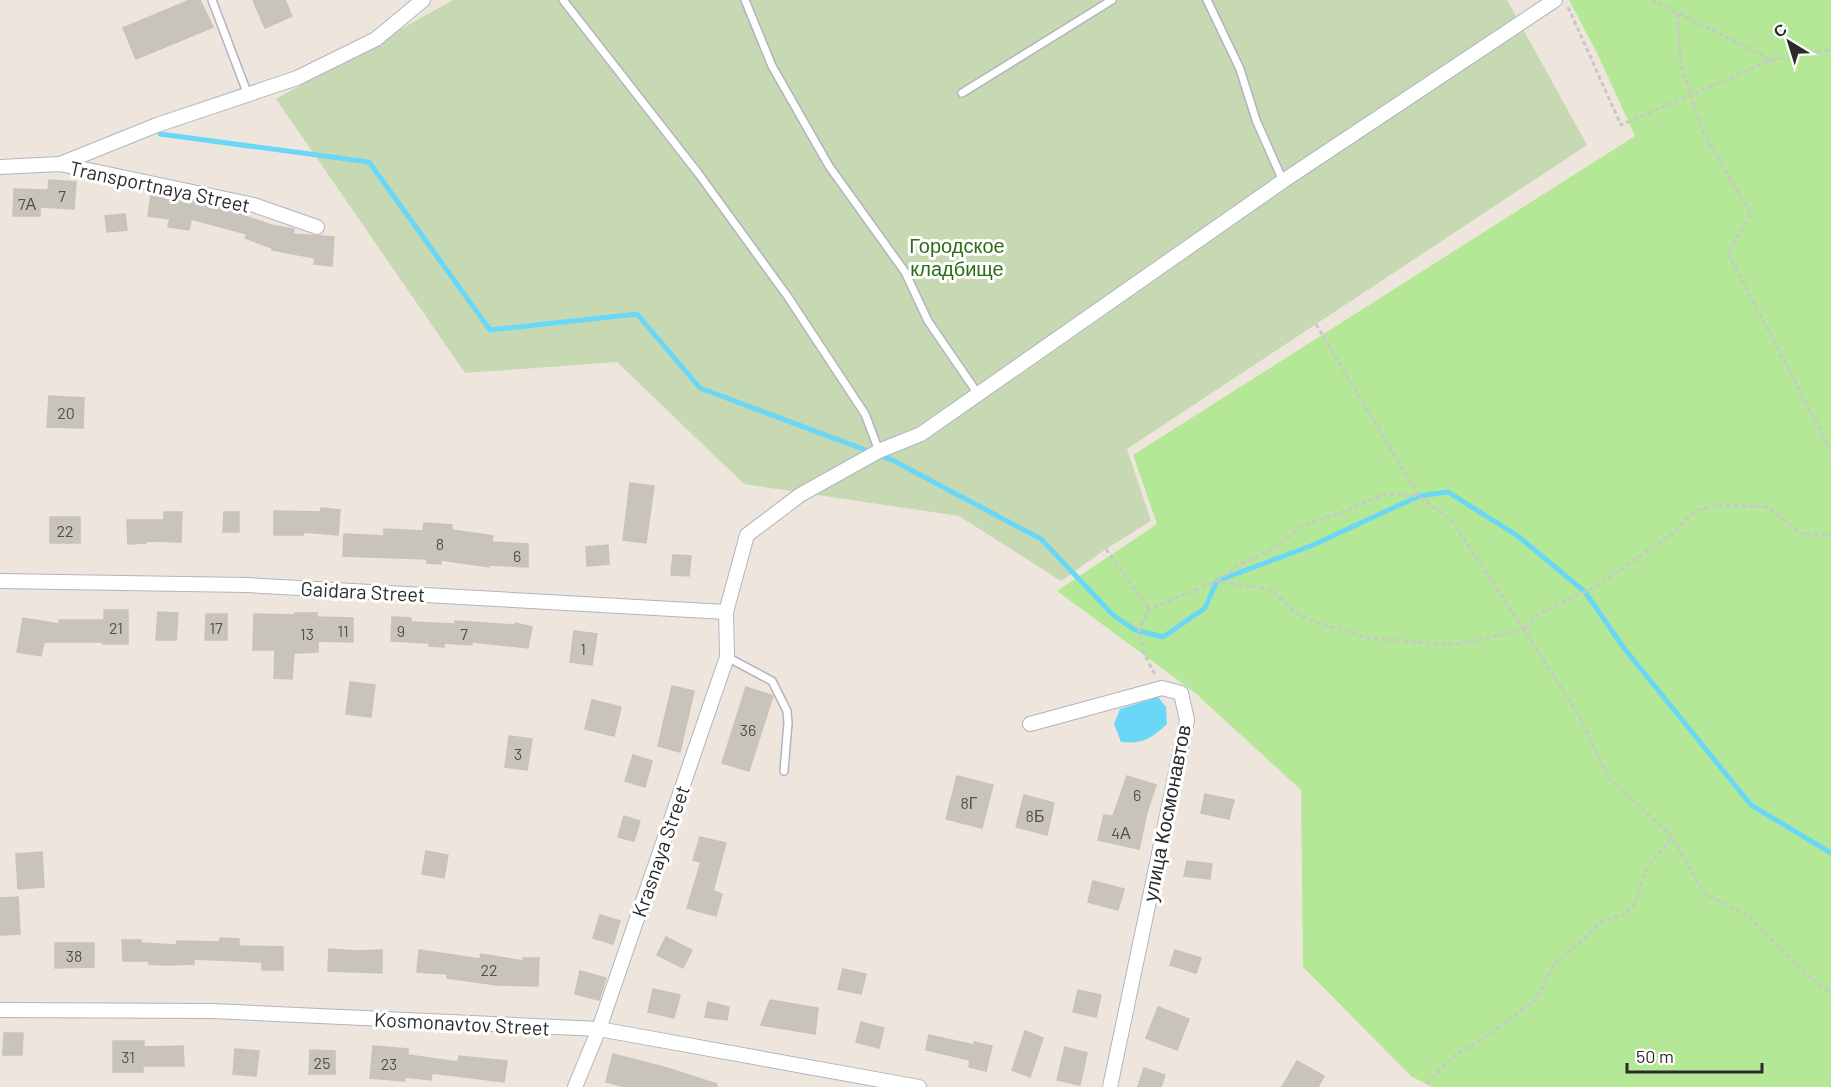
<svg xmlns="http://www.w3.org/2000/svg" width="1831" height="1087" font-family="Barlow,sans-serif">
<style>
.green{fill:#b5e896}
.cemetery{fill:#c7d9b3}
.water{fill:#6ad7f6}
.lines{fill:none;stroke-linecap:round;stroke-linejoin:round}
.stream{stroke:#6ad7f6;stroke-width:5}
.building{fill:#c9c4bb;stroke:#cac2b6;stroke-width:1.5}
.service-casing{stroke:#b1b4c0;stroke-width:10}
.minor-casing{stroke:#b1b4c0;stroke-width:16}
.path{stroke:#c8c8c8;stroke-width:3;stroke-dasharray:4.5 3;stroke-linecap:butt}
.service{stroke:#fff;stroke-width:7}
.minor{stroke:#fff;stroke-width:14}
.labels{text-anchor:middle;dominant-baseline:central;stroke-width:6;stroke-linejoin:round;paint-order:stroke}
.number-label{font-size:16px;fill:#52514f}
.street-label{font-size:20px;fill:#2b2b2b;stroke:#fff}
.park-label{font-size:20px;fill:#2c6e16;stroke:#fff}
</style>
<rect width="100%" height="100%" fill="#eee6dd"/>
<!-- green -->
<path class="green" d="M1569,0h262v1087h-398l-21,-10 -109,-110 -2,-177 -107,-98 -137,-101 100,-67 -24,-69 502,-319 -38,-83z"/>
<!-- cemetery -->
<path class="cemetery" d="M453,0h1054l80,145 -460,304 24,72 -45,28 -45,32 -102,-65 -215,-32 -127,-122 -152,11 -189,-274z"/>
<!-- water -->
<path class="water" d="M1158,697l8,10 1,17c-16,15 -24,20 -46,18l-7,-18 6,-15z"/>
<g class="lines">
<!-- stream -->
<path class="stream" d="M160,134l209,28 121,168 147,-16 63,74 192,72 149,79 72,76 22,15 28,7 42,-29 12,-27 96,-36 106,-49 29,-4 70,44 67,56 39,56 127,157 80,48"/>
</g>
<!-- building -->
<g class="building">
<path d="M190,0h10l13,27 -77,32 -13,-31z"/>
<path d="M253,0h32l7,16 -27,12z"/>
<path d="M49,180l27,2 -2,27 -34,-2v9h-27l1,-27 34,1z"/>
<path d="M151,195l22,2 62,13 -1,2 37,13 23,4 -1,5 41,3 -2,29 -18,-2 1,-6 -43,-8v-2l-27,-10 2,-4 -56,-15 -2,11 -21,-3 2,-8 -22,-3z"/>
<path d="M125,214l2,16 -20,2 -2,-16z"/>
<path d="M49,396l35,2 -1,30 -36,-1z"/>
<path d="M630,483l24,3 -8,57 -23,-3z"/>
<path d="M321,508l19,2 -2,25 -35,-3v3h-29v-24l47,1z"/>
<path d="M164,512h18l-1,30 -35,-1v2l-18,1 -1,-24h37z"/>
<path d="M224,512h15v20h-16z"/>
<rect x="50" y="517" width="30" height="26"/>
<path d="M424,523l28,2v5l41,6 -1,6 36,2v23l-39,-2v2l-48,-7v4l-14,-1v-4l-84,-3 1,-22 40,2v-7l39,2z"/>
<path d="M608,545l1,19 -22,2 -1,-19z"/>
<path d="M673,555l18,1 -2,20 -18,-1z"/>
<path d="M104,610h24v34h-25v-2h-59l-3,14 -24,-4 6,-34 36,6v-4h45z"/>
<path d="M158,612l20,1 -2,27h-20z"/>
<path d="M295,613h22v4l36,1v24l-35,-1v11l-24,1 -2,26 -18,-1 1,-28h-22l1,-36 41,1z"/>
<path d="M206,614h21v26h-22z"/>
<path d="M392,617l19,1v4l44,2v-3l60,4v-2l17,4 -4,21 -56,-6v3l-28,-2v4l-15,-1 1,-3 -39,-2z"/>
<path d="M574,631l23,3 -5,31 -22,-3z"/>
<path d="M350,682l25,3 -4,32 -25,-3z"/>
<path d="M672,686l22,5 -14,61 -22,-6z"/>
<path d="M746,687l27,9 -24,75 -27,-8z"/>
<path d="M592,700l29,7 -7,29 -29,-7z"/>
<path d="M509,736l23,3 -5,31 -22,-3z"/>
<path d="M633,755l19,6 -7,26 -20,-6z"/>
<path d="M957,776l36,9 -11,43 -36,-9z"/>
<path d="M1127,776l29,9 -9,27 -8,37 -41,-9 6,-25 9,1z"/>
<path d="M1205,794l29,6 -5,19 -28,-6z"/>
<path d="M1024,795l30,8 -7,32 -31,-8z"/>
<path d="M624,816l16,5 -6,20 -16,-4z"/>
<path d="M700,837l26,6 -13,48 9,3 -6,22 -29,-8 14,-46 -8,-2z"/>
<path d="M426,851l22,4 -4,23 -22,-4z"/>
<path d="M42,852l2,35 -26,2 -2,-35z"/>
<path d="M1187,861l25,3 -2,15 -26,-3z"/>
<path d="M1093,881l31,8 -6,21 -30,-8z"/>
<path d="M18,897l2,37 -20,1v-37z"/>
<path d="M600,915l20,6 -7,23 -20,-6z"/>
<path d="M666,937l26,13 -9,18 -26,-13z"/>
<path d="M220,938l19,1v7l44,1v23h-21v-8l-68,-3v5l-29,1 -16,-1v-3h-26l-1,-21h19v3l35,2 1,-4 43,1z"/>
<path d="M55,943h39v24l-39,1z"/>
<path d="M329,949l28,2 25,-1v23l-54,-2z"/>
<path d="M419,950l61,9 1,-5 42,7v-3h16l-1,28 -41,-1 -50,-7v-4l-30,-2z"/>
<path d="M1175,950l26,8 -5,15 -26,-8z"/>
<path d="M843,969l23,5 -5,20 -23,-5z"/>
<path d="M580,971l26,7 -7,22 -24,-6z"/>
<path d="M653,989l27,6 -6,23 -26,-6z"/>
<path d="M1078,990l23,5 -5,22 -23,-5z"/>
<path d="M770,1000l48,8 -3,26 -54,-9z"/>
<path d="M708,1002l21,5 -2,13 -22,-3z"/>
<path d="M1158,1007l31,12 -12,31 -31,-12z"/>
<path d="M861,1022l23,6 -5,20 -23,-6z"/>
<path d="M1025,1031l18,7 -13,39 -18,-7z"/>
<path d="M4,1033h19l-1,22h-19z"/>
<path d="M929,1035l45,10v-3l18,4 -6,25 -17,-4 1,-7 -44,-10z"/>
<path d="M113,1041h31v6l39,-1 1,20h-41v6h-30z"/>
<path d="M373,1046l35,3v6l50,7 1,-6 48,5 -3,21 -72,-9 -1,7 -26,-3v4l-35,-3z"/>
<path d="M1065,1047l22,6 -7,32 -23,-5z"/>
<path d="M235,1049l24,2 -3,25 -23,-2z"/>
<path d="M310,1050l25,1v23h-26z"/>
<path d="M613,1054l54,14 50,16v3h-91l-20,-5z"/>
<path d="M1297,1061l27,15 -6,11h-36z"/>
<path d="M1144,1068l21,7 -4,12h-23z"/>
</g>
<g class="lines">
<defs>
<g id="service">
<path d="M212,0l36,95"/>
<path d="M563,0l135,173 90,124 77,117 14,37"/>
<path d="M745,0l27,66 57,100 76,106 23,49 50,73"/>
<path d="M1207,0l33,69 16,51 27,61"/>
<path d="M962,93l150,-93"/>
<path d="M727,657l45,24 15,30 1,12 -4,48"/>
</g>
<g id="minor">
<path d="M60,164l97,-39 140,-47 79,-39 47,-39"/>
<path d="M0,167l60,-3 194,41 63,22"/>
<path d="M0,581l246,4 480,27"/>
<path d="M1030,724l132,-36 19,5 6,27 -77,367"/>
<path d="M0,1010l213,1 386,18 320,58"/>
<path d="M575,1087l24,-58 128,-372 -1,-45 21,-77 53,-40 79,-44 42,-17 362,-253 272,-181"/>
</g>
</defs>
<!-- service casing -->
<use href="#service" class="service-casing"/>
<!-- minor casing -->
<use href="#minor" class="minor-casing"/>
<!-- path -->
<g class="path">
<path d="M1652,0l120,60 59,-10"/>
<path d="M1568,7l53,118 151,-65"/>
<path d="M1677,14l4,51 22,67 48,82 -23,39 103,198"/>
<path d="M1316,324l103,172 34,26 71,108 14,-16 57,-27 76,-52 25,-25 23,-5 49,2 32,26 31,3"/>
<path d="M1106,549l43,60"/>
<path d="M1217,581l19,-14 38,-19 30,-23 44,-15 37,-16 34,2"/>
<path d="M1155,674l-10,-18 -6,-26 10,-21 68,-28 52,8 33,28 65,21 87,7 70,-15 54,84 30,63 64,60 32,56 44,23 60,59 23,19"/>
<path d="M1426,1084l28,-28 36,-22 45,-34 19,-35 50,-45 21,-6 10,-11 10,-32 27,-34"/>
</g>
<!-- service -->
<use href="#service" class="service"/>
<!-- minor -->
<use href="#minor" class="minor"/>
</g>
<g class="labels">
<!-- number labels -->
<g class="number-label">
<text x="62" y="195">7</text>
<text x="27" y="203">7А</text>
<text x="66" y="412">20</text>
<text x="65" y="530">22</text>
<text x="440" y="543">8</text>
<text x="517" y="555">6</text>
<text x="116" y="627">21</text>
<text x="216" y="627">17</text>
<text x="343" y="630">11</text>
<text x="401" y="630">9</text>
<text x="307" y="633">13</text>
<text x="464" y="633">7</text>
<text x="583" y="648">1</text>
<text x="748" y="729">36</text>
<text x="518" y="753">3</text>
<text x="1137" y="794">6</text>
<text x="969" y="802">8Г</text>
<text x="1035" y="815">8Б</text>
<text x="1121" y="832">4А</text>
<text x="74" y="955">38</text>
<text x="489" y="969">22</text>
<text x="128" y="1056">31</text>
<text x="322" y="1062">25</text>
<text x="389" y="1063">23</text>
</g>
<!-- street labels -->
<g class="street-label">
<text transform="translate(160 186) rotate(12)">Transportnaya Street</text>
<text transform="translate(363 591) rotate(3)">Gaidara Street</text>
<text transform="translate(1166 813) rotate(-79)">улица Космонавтов</text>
<text transform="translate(660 851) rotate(-71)">Krasnaya Street</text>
<text transform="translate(462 1023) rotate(3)">Kosmonavtov Street</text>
</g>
<!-- park labels -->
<g class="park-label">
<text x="957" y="245">Городское<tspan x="957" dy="23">кладбище</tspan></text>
</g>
</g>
<!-- north arrow -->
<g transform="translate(1789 42) rotate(322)" stroke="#ffffff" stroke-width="4.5" paint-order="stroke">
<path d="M0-4.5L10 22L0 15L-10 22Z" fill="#2b2b2b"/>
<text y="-9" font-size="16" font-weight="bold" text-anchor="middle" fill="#2b2b2b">С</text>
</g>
<!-- scale -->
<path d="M1627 1063v9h135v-9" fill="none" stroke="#2b2b2b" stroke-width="3"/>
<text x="1636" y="1063" font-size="18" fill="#2b2b2b" stroke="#ffffff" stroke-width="4.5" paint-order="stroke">50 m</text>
</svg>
